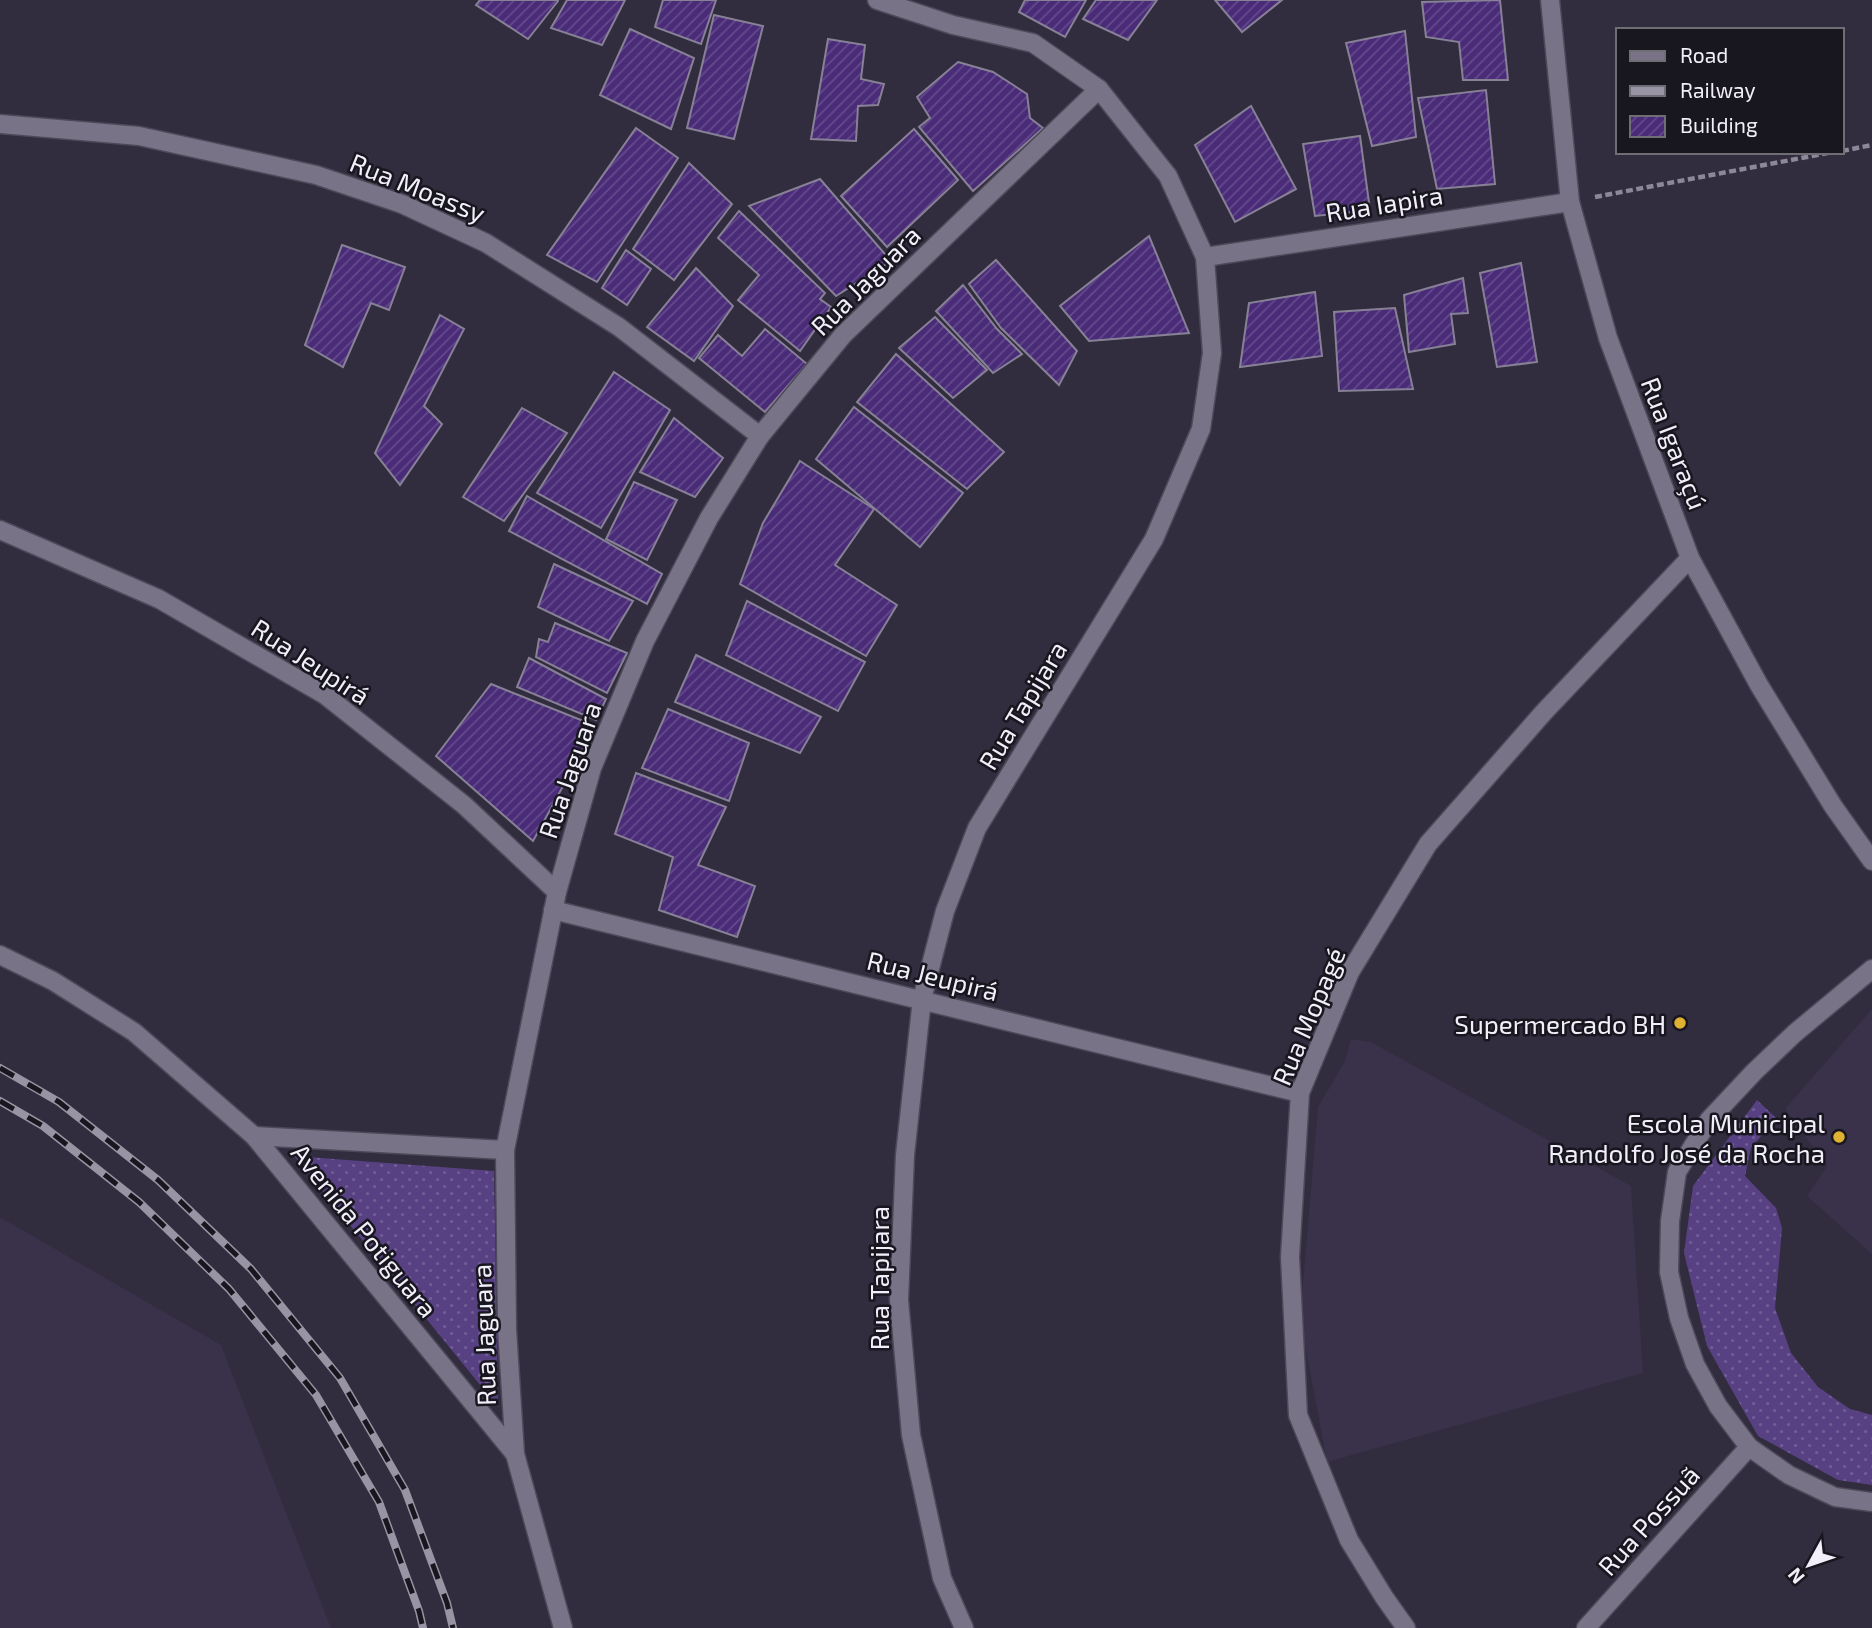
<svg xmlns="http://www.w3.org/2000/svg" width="1872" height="1628" font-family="'Exo 2',sans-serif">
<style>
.built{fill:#39324a}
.grass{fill:url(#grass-dots)}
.building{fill:url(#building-hatch);stroke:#878196;stroke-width:2}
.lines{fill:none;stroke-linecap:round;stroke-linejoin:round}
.minor-casing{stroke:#4d4958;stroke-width:21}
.path{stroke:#8c8897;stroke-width:4.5;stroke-dasharray:7 3.5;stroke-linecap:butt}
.minor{stroke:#797388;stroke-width:18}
.rail-casing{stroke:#9894a3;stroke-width:8}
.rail{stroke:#18161e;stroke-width:5;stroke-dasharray:16;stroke-linecap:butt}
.poi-dot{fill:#deb133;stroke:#18161e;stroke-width:2.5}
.labels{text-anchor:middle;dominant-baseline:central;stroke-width:5;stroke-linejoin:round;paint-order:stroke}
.street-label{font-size:26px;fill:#f2effb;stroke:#18161e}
.poi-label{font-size:26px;fill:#f2effb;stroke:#18161e;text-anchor:end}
</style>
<defs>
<pattern id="grass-dots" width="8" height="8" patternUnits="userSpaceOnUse" patternTransform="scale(1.75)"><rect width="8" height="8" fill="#584183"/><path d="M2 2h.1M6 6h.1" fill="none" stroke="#705d95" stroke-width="1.8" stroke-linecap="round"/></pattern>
<pattern id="building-hatch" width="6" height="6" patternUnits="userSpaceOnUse" patternTransform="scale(1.75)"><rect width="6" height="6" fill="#492b78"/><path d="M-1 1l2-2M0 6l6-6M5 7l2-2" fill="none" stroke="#644a8c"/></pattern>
</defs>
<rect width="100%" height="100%" fill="#312c3e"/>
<!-- built -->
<g class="built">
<path d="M1872,1009v245l-65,-58 20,-30 -42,-57z"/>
<path d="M1351,1039l20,3 260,144 12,187 -316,89 -27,-144 18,-211 27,-46z"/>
<path d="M0,1217l221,128 110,283h-331z"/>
</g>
<!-- grass -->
<g class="grass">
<path d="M1757,1100l19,18 -25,30 -6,28 31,32 6,20 -7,80 16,45 27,34 32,22 22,6v70l-34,-5 -80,-44 -51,-90 -23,-93 9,-67z"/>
<path d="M294,1156l200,15 4,236z"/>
</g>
<!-- building -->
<g class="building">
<path d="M480,0h78v1l-30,38 -52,-34z"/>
<path d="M567,0h58l-23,45 -51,-17z"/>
<path d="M663,0h53l-15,44 -46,-17z"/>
<path d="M1025,0h61l-21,37 -46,-25z"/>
<path d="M1096,0h61l-29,40 -45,-21z"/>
<path d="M1215,0h67l-40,32z"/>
<path d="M1500,0l8,80h-45l-4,-38 -33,-5 -4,-35z"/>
<path d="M714,15l49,11 -29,113 -47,-11z"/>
<path d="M630,29l64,29 -23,71 -71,-34z"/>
<path d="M1405,31l11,106 -44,9 -26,-103z"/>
<path d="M828,39l37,6 -4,34 23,5 -6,21 -20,1 -2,35 -45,-2z"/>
<path d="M958,62l35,10 34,22 3,24 13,10 -70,63 -54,-64 11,-9 -13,-21z"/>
<path d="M1486,90l9,94 -58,5 -19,-91z"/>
<path d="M1251,106l45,83 -61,33 -40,-77z"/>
<path d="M636,128l42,30 -81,124 -50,-27z"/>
<path d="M914,129l44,51 -71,67 -46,-51z"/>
<path d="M1360,136l10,74 -55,6 -12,-72z"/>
<path d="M689,163l43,41 -58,76 -41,-31z"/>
<path d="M820,179l71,82 -55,35 -87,-90z"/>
<path d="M739,211l86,82 -5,6 11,8 -31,44 -62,-51 21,-25 -41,-37z"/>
<path d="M1149,236l40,97 -100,8 -29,-35z"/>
<path d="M342,245l63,22 -16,43 -18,-7 -28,64 -38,-22z"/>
<path d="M626,250l25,19 -24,36 -25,-17z"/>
<path d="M996,260l81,91 -18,34 -58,-57 -32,-44z"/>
<path d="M1521,263l16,99 -40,5 -17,-94z"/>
<path d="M696,268l37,38 -39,55 -47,-34z"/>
<path d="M1463,278l5,35 -17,1 4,30 -46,8 -5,-57z"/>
<path d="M963,285l34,44 25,25 -29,19 -57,-62z"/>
<path d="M1315,292l7,64 -82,11 9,-64z"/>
<path d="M1395,308l18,81 -74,2 -5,-79z"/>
<path d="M440,315l24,14 -40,77 18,18 -42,61 -25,-32z"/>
<path d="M935,317l52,53 -34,28 -54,-50z"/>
<path d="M765,329l42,35 -42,48 -66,-54 19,-23 24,21z"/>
<path d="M896,354l108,98 -37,37 -110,-87z"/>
<path d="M614,372l56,38 -69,118 -64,-35z"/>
<path d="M854,407l109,86 -43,54 -104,-88z"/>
<path d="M522,408l45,25 -63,88 -41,-24z"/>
<path d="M674,418l49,40 -28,39 -55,-25z"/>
<path d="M800,461l74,48 -39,56 62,40 -31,51 -126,-72 23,-61z"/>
<path d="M634,482l43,18 -30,60 -41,-21z"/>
<path d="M527,496l135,78 -15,30 -138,-73z"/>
<path d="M554,564l79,37 -24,40 -71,-34z"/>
<path d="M747,601l118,61 -27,49 -112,-56z"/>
<path d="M555,623l72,30 -20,40 -71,-36 3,-18 9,3z"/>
<path d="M696,655l125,62 -21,36 -125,-51z"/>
<path d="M529,658l77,41 -10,21 -79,-33z"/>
<path d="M491,684l105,42 -63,115 -97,-85z"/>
<path d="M668,709l81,34 -20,58 -87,-33z"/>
<path d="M636,773l90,34 -28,58 57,21 -18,51 -78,-27 14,-53 -58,-23z"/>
</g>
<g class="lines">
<defs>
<g id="minor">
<path d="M877,0l76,25 80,18 66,46 69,87 37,81 7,96 -11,76 -47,110 -177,289 -32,83 -23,88 -17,156 -6,145 12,135 31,143 22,50"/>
<path d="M1550,0l20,202 38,136 82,220 69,127 74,121 39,55"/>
<path d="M0,124l139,12 177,39 86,29 84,39 133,84 141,109"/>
<path d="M1205,257l365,-55"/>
<path d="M0,530l159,69 166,96 139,110 93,87"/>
<path d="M553,910l747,183"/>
<path d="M0,955l53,26 81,51 120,104 261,318"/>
<path d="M1872,969l-77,64 -41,39 -45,48 -32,52 -7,49 -1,51 10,46 16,46 23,42 31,41 40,28 46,22 37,5"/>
<path d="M254,1136l251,14"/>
<path d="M563,1628l-48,-174 -8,-125 -2,-179 52,-258 35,-124 53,-127 64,-123 51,-82 83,-101 256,-246"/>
<path d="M1406,1628l-22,-31 -35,-57 -51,-125 -8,-158 10,-164 50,-121 78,-128 116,-132 146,-154"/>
<path d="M1586,1628l163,-181"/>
</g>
</defs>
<!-- minor casing -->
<use href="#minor" class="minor-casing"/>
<!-- path -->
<g class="path">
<path d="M1842,151l30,-6"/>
<path d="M1595,197l238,-45"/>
</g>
<!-- minor -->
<use href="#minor" class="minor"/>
<defs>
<g id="rail">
<path d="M0,1068l59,34 99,78 93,89 89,109 65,112 42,113 6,25"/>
<path d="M0,1101l43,25 96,76 90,87 87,106 63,107 40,109 4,17"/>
</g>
</defs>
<!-- rail casing -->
<use href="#rail" class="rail-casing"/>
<!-- rail -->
<use href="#rail" class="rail"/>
</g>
<!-- markers -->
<g class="poi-dot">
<circle cx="1680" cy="1023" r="7"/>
<circle cx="1839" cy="1137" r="7"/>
</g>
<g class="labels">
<!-- street labels -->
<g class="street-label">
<text transform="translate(418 187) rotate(22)">Rua Moassy</text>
<text transform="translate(1384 203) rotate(-9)">Rua Iapira</text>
<text transform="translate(865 280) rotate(-45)">Rua Jaguara</text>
<text transform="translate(1675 443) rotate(69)">Rua Igaraçú</text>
<text transform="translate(311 661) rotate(33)">Rua Jeupirá</text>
<text transform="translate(1022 705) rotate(-59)">Rua Tapijara</text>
<text transform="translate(569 770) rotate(-71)">Rua Jaguara</text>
<text transform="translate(933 975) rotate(14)">Rua Jeupirá</text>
<text transform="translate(1308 1016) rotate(-67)">Rua Mopagé</text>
<text transform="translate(365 1230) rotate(51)">Avenida Potiguara</text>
<text transform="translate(878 1278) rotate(-90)">Rua Tapijara</text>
<text transform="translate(483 1335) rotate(-92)">Rua Jaguara</text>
<text transform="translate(1648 1520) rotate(-48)">Rua Possuã</text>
</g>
<!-- poi labels -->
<g class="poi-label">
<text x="1666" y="1023">Supermercado BH</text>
<text x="1825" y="1122">Escola Municipal<tspan x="1825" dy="30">Randolfo José da Rocha</tspan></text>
</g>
</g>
<!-- legend -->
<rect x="1616" y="28" width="228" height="126" fill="#18161e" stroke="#6f6d76" stroke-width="2"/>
<rect x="1630" y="51" width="35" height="10" fill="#797388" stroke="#6f6d76" stroke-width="2"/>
<text x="1680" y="63" font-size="21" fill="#f2effb">Road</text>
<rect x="1630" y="86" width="35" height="10" fill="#9894a3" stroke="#6f6d76" stroke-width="2"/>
<text x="1680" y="98" font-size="21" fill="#f2effb">Railway</text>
<rect x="1630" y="116" width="35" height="21" fill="url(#building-hatch)" stroke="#6f6d76" stroke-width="2"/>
<text x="1680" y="133" font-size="21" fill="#f2effb">Building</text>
<!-- north arrow -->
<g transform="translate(1809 1565) rotate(230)" stroke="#18161e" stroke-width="5" paint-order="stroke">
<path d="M0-5L12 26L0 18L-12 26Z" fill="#f2effb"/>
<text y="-10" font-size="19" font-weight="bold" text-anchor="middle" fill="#f2effb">N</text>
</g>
</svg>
